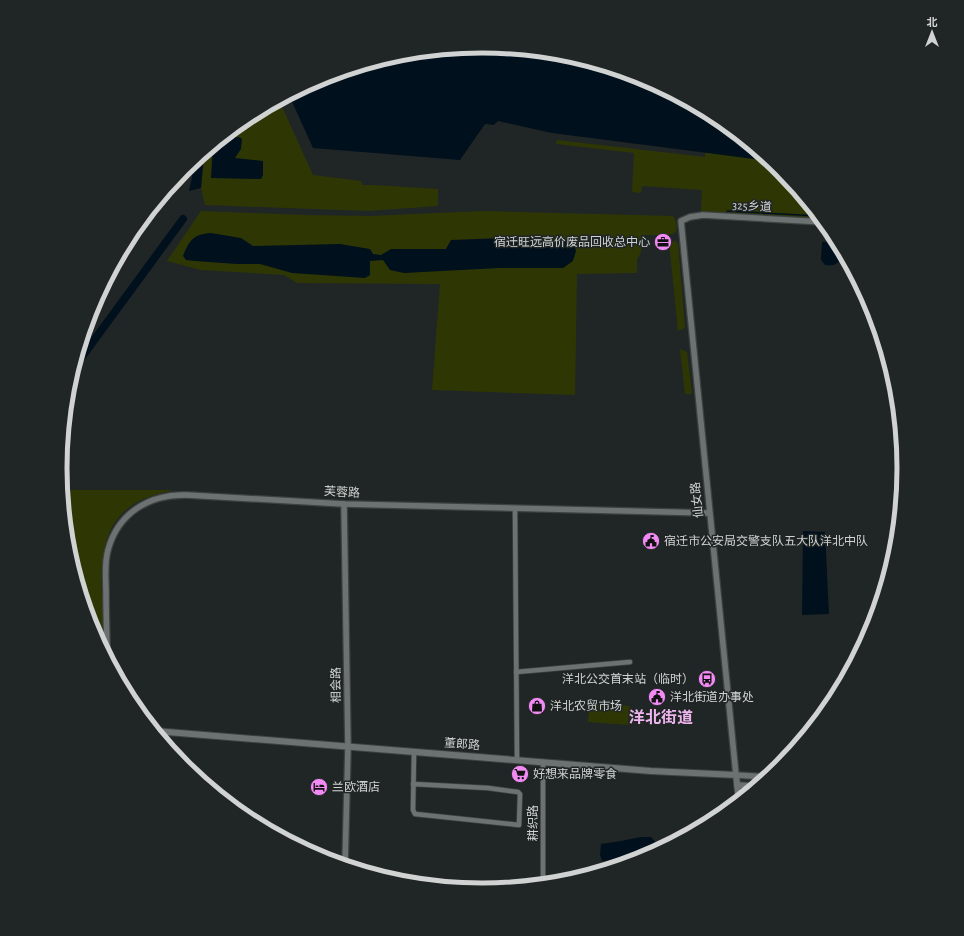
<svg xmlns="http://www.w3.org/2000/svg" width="964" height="936" font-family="'Alegreya Sans','Noto Sans SC',sans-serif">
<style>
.green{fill:#2e3704}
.water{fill:#00101d}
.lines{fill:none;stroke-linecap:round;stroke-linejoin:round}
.stream{stroke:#00101d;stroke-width:1.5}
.river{stroke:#00101d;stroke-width:8}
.minor-casing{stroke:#3d4241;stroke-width:6}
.tertiary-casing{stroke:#3d4241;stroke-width:8}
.secondary-casing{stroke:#3d4241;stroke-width:8}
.minor{stroke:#6c7271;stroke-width:4.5}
.tertiary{stroke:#6c7271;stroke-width:5.5}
.secondary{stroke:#6c7271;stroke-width:6}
.labels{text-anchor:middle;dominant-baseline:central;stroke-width:3;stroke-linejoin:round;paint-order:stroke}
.street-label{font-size:12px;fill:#d0d3d2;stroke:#202625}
.poi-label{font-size:12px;fill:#d0d3d2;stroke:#202625;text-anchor:start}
.district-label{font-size:16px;font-weight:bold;fill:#eeb4ee;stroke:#202625}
.rim{fill:none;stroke:#d0d3d2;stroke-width:5}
</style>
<rect width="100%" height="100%" fill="#202625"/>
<!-- green -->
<g class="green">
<path d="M279,100l34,75 48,6 1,4h13l63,4v17l-70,5 -163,-6 -4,-17 4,-36 43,-35z"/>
<path d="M557,140l148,17v-5l64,9 12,9 39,48 -119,-7 1,-21 -60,-4 -1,7 -9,-1 2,-39 -78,-9z"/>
<path d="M201,211l103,4 66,1 113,-5 190,5c4,4 5,13 2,17l-7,2h-27v18l-4,6v14l-60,1 -2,121 -143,-5 8,-106 -143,-1 -13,-8 -83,-5 -34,-9z"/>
<path d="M676,241l2,3 7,84 -7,3 -9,-89z"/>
<path d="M680,349l7,3 5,42h-7z"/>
<path d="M62,490h111c-14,4 -30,7 -42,16 -45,32 -25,101 -26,147l-13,-24 -24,-79z"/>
<path d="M590,703l40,3 -2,19 -40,-3z"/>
</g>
<!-- water -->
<g class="water">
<path d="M482,46l83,8 79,24 73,39 52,44 -217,-28 -54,-12 -4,4 -9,-1 -25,36 -147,-12 -24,-53 32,-17 79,-24z"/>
<path d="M223,137h16l3,2 -1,10 -6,9 28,3v14l-2,4 -50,-1 2,-33z"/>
<path d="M204,153l-3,35 -12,3 3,-13 1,-16z"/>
<path d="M211,233l30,5 12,8 87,-2 30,5 3,5 8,1 10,-6h55l5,-9 77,-3 46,6 2,8 -3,10 -10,7h-64l-95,5 -14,-3 -7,-10 -13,1v14l-5,3 -73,-5 -32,-9h-23l-42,-3 -9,-1 -3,-4c6,-15 10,-22 28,-23z"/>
<path d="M822,242h16l6,12c-5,8 -7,13 -19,11l-4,-5z"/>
<path d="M803,531l22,1 4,82 -27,1z"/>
<path d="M641,837h10l6,7 2,5c-11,7 -25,15 -39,15 -6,-1 -10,-4 -18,-3l-2,-6 1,-11c14,-2 26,-4 40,-7z"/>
</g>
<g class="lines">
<!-- stream -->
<path class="stream" d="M727,211l92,5"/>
<!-- river -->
<path class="river" d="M73,369l110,-150"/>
<defs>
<g id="minor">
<path d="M515,509l2,250"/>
<path d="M516,672l114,-10"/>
<path d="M543,762v122"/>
<path d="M413,784l75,4 30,4 2,2 -1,31 -104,-11 -2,-4 1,-58"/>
</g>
<g id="tertiary">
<path d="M344,504l4,243 -3,118"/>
<path d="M107,658c0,-22 -1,-44 -1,-65 0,-14 -2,-29 2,-43 10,-37 41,-56 79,-55l157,9 365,9"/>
<path d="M767,777l-31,-2 -55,-554 9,-4 13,-2 120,7"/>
<path d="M737,785l19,1"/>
</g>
<path id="secondary" d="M155,731l496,40 85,4 3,26"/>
</defs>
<!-- minor casing -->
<use href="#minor" class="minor-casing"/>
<!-- tertiary casing -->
<use href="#tertiary" class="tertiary-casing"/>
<!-- secondary casing -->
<use href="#secondary" class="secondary-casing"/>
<!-- minor -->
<use href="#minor" class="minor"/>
<!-- tertiary -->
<use href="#tertiary" class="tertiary"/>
<!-- secondary -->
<use href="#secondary" class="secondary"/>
</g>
<!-- icons -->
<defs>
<symbol id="office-disc" viewBox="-11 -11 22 22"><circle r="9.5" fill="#f28af3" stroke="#202625"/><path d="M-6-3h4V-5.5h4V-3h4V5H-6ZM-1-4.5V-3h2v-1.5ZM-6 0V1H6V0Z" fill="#111"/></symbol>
<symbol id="civic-disc" viewBox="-11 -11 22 22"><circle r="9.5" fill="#f28af3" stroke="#202625"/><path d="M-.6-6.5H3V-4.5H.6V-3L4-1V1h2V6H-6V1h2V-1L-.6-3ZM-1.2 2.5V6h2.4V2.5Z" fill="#111"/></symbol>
<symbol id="bus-disc" viewBox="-11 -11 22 22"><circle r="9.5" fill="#f28af3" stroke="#202625"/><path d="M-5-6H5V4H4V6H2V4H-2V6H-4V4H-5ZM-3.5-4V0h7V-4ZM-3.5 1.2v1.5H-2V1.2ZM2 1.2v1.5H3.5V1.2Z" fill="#111"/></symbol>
<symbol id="shop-disc" viewBox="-11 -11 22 22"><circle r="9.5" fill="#f28af3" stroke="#202625"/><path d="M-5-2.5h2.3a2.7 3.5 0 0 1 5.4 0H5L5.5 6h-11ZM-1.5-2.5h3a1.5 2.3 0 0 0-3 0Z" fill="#111"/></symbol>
<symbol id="supermarket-disc" viewBox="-11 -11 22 22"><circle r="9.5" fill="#f28af3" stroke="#202625"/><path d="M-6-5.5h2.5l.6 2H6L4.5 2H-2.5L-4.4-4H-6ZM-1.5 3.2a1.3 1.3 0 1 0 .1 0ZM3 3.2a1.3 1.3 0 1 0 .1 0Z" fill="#111"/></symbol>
<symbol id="hotel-disc" viewBox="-11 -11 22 22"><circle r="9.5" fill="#f28af3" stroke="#202625"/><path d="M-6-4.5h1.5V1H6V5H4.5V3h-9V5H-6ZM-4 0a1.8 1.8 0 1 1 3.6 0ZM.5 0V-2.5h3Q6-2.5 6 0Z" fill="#111"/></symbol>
</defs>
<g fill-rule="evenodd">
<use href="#office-disc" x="653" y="232" width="20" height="20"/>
<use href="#civic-disc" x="641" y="531" width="20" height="20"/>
<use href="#bus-disc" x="697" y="669" width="20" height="20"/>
<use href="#civic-disc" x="647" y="687" width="20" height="20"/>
<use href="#shop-disc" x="527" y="696" width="20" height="20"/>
<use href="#supermarket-disc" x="510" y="764" width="20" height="20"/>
<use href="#hotel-disc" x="309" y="777" width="20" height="20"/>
</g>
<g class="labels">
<!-- street labels -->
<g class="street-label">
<text transform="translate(752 206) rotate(3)">325乡道</text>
<text transform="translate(342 492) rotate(3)">芙蓉路</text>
<text transform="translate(697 500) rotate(-96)">仙女路</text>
<text transform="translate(336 685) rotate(-91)">相会路</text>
<text transform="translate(462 744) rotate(4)">董郎路</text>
<text transform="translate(533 823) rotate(-90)">耕织路</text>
</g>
<!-- poi labels -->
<g class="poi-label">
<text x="650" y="242" text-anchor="end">宿迁旺远高价废品回收总中心</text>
<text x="664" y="541">宿迁市公安局交警支队五大队洋北中队</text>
<text x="694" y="679" text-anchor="end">洋北公交首末站（临时）</text>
<text x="670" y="697">洋北街道办事处</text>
<text x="550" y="706">洋北农贸市场</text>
<text x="533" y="774">好想来品牌零食</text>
<text x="332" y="787">兰欧酒店</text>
</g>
<!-- district labels -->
<g class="district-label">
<text x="661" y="718">洋北街道</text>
</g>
</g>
<!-- crop -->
<path d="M0 0H964V936H0ZM67 468a415 415 0 1 1 830 0a415 415 0 1 1-830 0Z" fill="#202625" fill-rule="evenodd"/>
<path class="rim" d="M67 468a415 415 0 1 1 830 0a415 415 0 1 1-830 0Z"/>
<!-- north arrow -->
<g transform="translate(932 32)" stroke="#202625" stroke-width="3" paint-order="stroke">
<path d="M0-3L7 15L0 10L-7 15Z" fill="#d0d3d2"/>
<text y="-6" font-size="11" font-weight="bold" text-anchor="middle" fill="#d0d3d2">北</text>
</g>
</svg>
